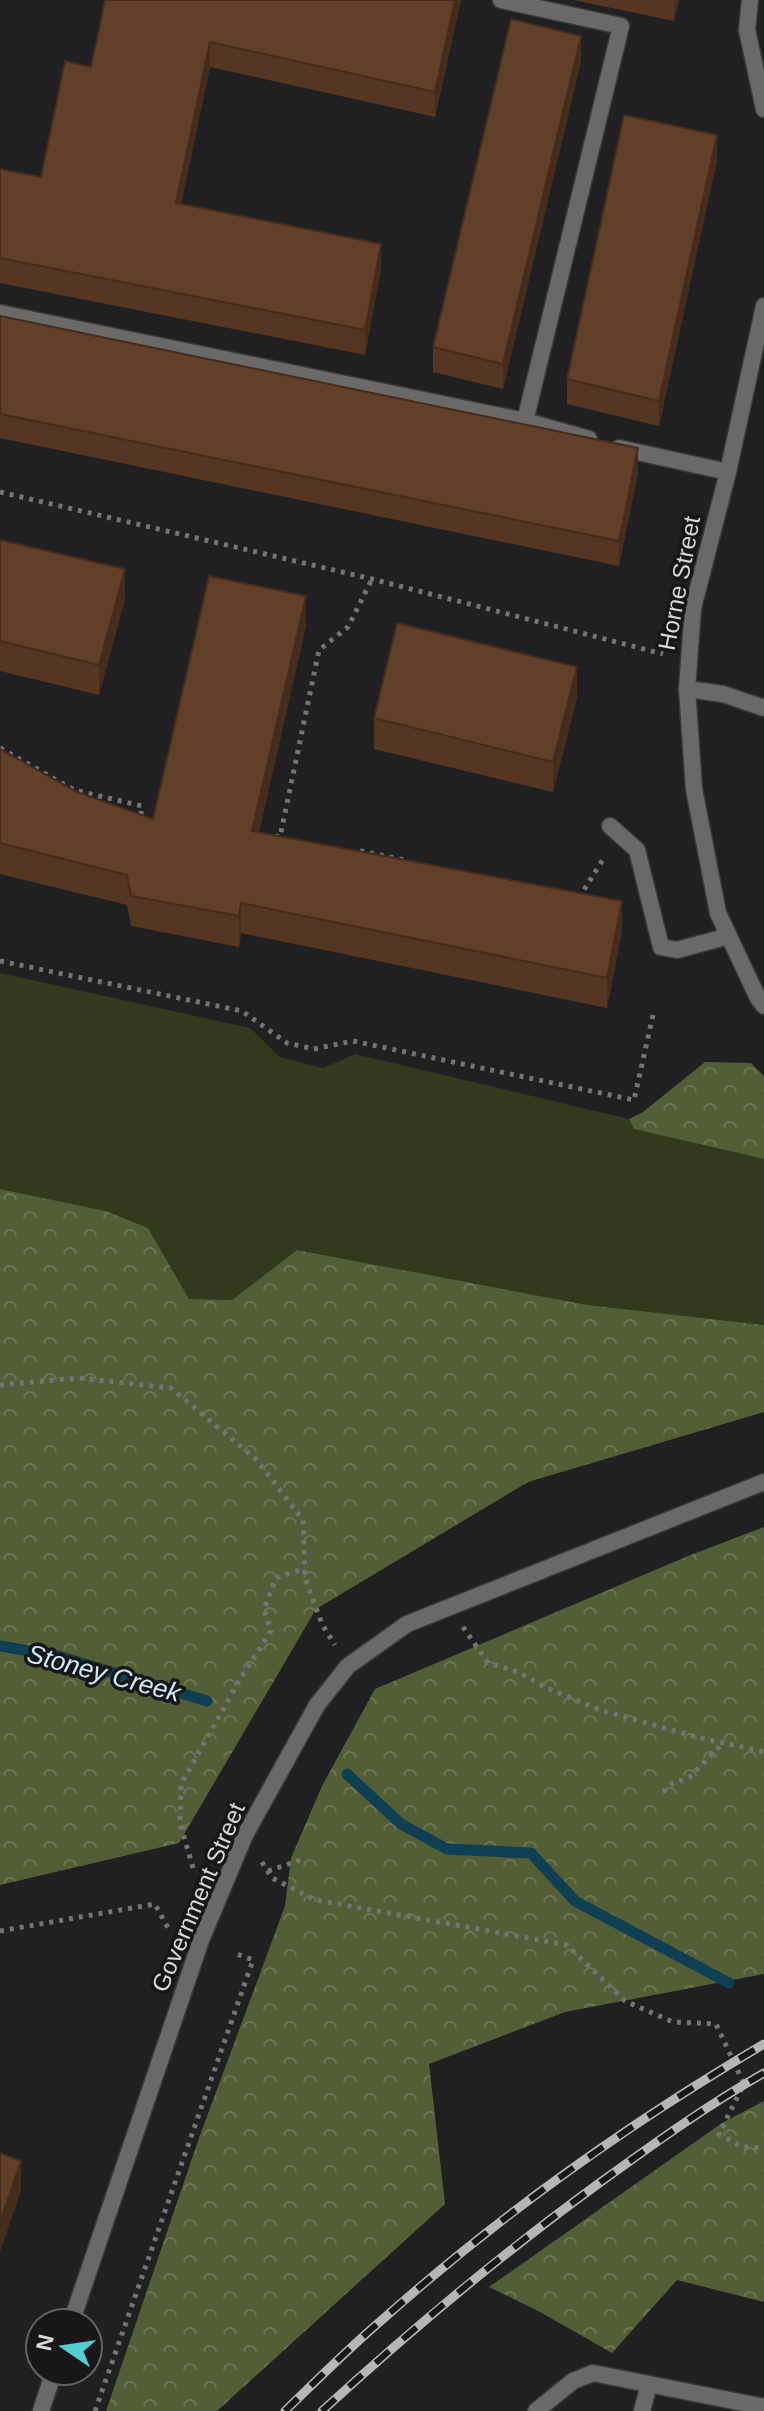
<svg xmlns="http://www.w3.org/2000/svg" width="764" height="2411" font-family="Arial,sans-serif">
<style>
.green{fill:#32391c}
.forest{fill:url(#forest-crowns)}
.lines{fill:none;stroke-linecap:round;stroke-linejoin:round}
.stream{stroke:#0f3f53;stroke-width:11}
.service-casing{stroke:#3a393c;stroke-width:19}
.minor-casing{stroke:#3a393c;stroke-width:19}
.tertiary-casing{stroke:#3a393c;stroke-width:19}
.path{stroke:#747376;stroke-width:5;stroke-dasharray:4 6;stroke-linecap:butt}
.service{stroke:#6b6968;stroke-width:16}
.minor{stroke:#6b6968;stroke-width:16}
.tertiary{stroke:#6b6968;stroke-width:16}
.rail-casing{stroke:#b6b5b8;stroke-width:9}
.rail{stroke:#171619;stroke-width:6;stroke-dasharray:18;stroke-linecap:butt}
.wall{fill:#543622}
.shaded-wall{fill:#452c1c}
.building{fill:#623f28;stroke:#452c1c;stroke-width:2}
.labels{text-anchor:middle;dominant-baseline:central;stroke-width:7;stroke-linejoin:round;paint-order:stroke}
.street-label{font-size:24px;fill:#d8d7da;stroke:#171619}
.water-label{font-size:26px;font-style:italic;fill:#cdeaf8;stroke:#171619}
</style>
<defs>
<pattern id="forest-crowns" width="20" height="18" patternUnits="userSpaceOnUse" patternTransform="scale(2)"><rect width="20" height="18" fill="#545e36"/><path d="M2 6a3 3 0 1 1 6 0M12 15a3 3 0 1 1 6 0" fill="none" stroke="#6c7452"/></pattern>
</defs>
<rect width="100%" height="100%" fill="#201f22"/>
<!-- green -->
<path class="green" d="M0,973l250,55 30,29 43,11 32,-14 274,65 6,10 129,30v166l-176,-20 -291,-55 -65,50 -43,-1 -41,-71 -42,-17 -106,-22z"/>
<!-- forest -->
<g class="forest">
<path d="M705,1062l46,1 13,13v83l-130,-30 -5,-10 14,-7z"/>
<path d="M0,1189l106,22 42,17 41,71 43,1 65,-50 291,55 176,20v87l-236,70 -212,127 -137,234 -179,42z"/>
<path d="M764,1527v447l-199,38 -136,52 16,140 -228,207h-111l93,-273 86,-232 6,-48 31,-72 53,-97 313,-133z"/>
<path d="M764,2101v201l-87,-22 -65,73 -72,-41 -51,-25 233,-164z"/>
</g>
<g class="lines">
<!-- stream -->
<g class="stream">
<path d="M0,1646l58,10 149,45"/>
<path d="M347,1774l54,50 46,25 84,4 44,48 154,82"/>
</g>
<defs>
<g id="service">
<path d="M0,313l525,108 96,-395 -120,-26"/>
<path d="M525,421l64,18"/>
<path d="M619,448l109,24"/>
<path d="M687,689l36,5 41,14"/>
<path d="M610,826l27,24 24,97 16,3 52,-14"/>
<path d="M536,2411l37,-30 20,-8 171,34"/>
<path d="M642,2411l7,-27"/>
</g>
<g id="minor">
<path d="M750,0l-3,30 17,79"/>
<path d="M764,306l-36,166 -35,136 -6,81 7,100 24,124 40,85 6,8"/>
</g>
<g id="tertiary">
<path d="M71,2323l130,-383 44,-105 72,-130 31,-39 59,-42 357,-142"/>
<path d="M41,2411l13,-40"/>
</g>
</defs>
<!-- service casing -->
<use href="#service" class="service-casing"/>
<!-- minor casing -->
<use href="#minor" class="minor-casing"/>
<!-- tertiary casing -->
<use href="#tertiary" class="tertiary-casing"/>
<!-- path -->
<g class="path">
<path d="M0,492l372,87 291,75"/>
<path d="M0,748l74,42 68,16 -2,15"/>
<path d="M275,836l5,1 39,-187 29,-23 24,-48"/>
<path d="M360,851l49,10"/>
<path d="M579,898l26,-42"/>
<path d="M0,961l242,50 45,32 27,6 39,-8 281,59 19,-85"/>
<path d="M0,1385l78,-7 93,10 86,72 46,60 2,58 17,46 13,21"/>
<path d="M463,1627l25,36 30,9 29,16 53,22 97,27 67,15"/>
<path d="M663,1792l10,-9 17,-6 32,-33"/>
<path d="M262,1862l10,16 44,22 251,45 58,56 48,21 43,2 28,60 -25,50 23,13 22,1"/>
<path d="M193,1868l-13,-45 1,-39 58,-103 32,-50 -7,-22 12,-31 29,-10"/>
<path d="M268,1871l38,-13"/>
<path d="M0,1931l155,-27 13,24"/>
<path d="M95,2411l158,-451 -19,-7"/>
</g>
<!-- service -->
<use href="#service" class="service"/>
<!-- minor -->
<use href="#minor" class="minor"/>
<!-- tertiary -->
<use href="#tertiary" class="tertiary"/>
<defs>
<g id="rail">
<path d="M285,2411c32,-31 64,-63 98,-92 116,-103 247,-196 381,-275"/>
<path d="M322,2411c90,-82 177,-155 276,-227 54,-39 108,-78 166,-111"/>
</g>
</defs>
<!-- rail casing -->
<use href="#rail" class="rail-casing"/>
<!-- rail -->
<use href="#rail" class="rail"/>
</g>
<!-- wall -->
<g class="wall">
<path d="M105,0h356l-26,117 -225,-50 -29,137 200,65 -16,86 -365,-72v-114l41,8 50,-110z"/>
<path d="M573,0h106l-5,21z"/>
<path d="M581,61l-78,328 -70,-17v-25z"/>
<path d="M717,160l-58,266 -92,-22v-25z"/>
<path d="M0,316l638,157 -19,93 -619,-128z"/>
<path d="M0,540l125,59 -26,96 -99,-24z"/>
<path d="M306,626l-47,206 363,99 -15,77 -366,-75 -2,14 -108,-21 -4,-21 -127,-31v-125l77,43 76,27z"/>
<path d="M577,697l-24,95 -179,-43v-31z"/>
</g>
<!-- shaded-wall -->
<g class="shaded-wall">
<path d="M455,0h6l-26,117v-25z"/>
<path d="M674,0h5l-5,21z"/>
<path d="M581,36v25l-78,328v-25z"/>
<path d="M210,42v25l-34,161v-25z"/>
<path d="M717,135v25l-58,266v-25z"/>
<path d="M381,244v25l-16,86v-25z"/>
<path d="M638,448v25l-19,93v-25z"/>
<path d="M125,569v30l-26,96v-30z"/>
<path d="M306,596v30l-54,235v-30z"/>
<path d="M577,667v30l-24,95v-30z"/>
<path d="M622,901v30l-15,77v-30z"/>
<path d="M241,903v30l-2,14v-31z"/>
<path d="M21,2161v30l-21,61v-30z"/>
</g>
<!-- building -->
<g class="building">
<path d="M105,0h350l-20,92 -225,-50 -34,161 205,41 -16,86 -365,-72v-89l41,8 24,-116 26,6z"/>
<path d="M511,19l70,17 -78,328 -70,-17z"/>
<path d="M624,115l93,20 -58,266 -92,-22z"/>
<path d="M0,316l638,132 -19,93 -619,-127z"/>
<path d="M0,540l125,29 -26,96 -99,-24z"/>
<path d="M209,576l97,20 -54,235 370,70 -15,77 -366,-75 -2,13 -108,-20 -4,-21 -127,-32v-94l77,43 76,27z"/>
<path d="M397,623l180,44 -24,95 -179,-44z"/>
<path d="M0,2153l21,8 -21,61z"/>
</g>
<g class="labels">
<!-- street labels -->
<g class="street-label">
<text transform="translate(679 583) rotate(-79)">Horne Street</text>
<text transform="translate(198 1897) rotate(-67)">Government Street</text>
</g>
<!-- water labels -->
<g class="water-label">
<text transform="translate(104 1673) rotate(15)">Stoney Creek</text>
</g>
</g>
<!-- north arrow -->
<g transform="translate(64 2347) rotate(283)"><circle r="38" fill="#171619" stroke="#646366" stroke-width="2"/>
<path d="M0-6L14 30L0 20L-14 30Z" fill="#52cdd0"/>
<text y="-12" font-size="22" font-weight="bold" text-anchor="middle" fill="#d8d7da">N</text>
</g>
</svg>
